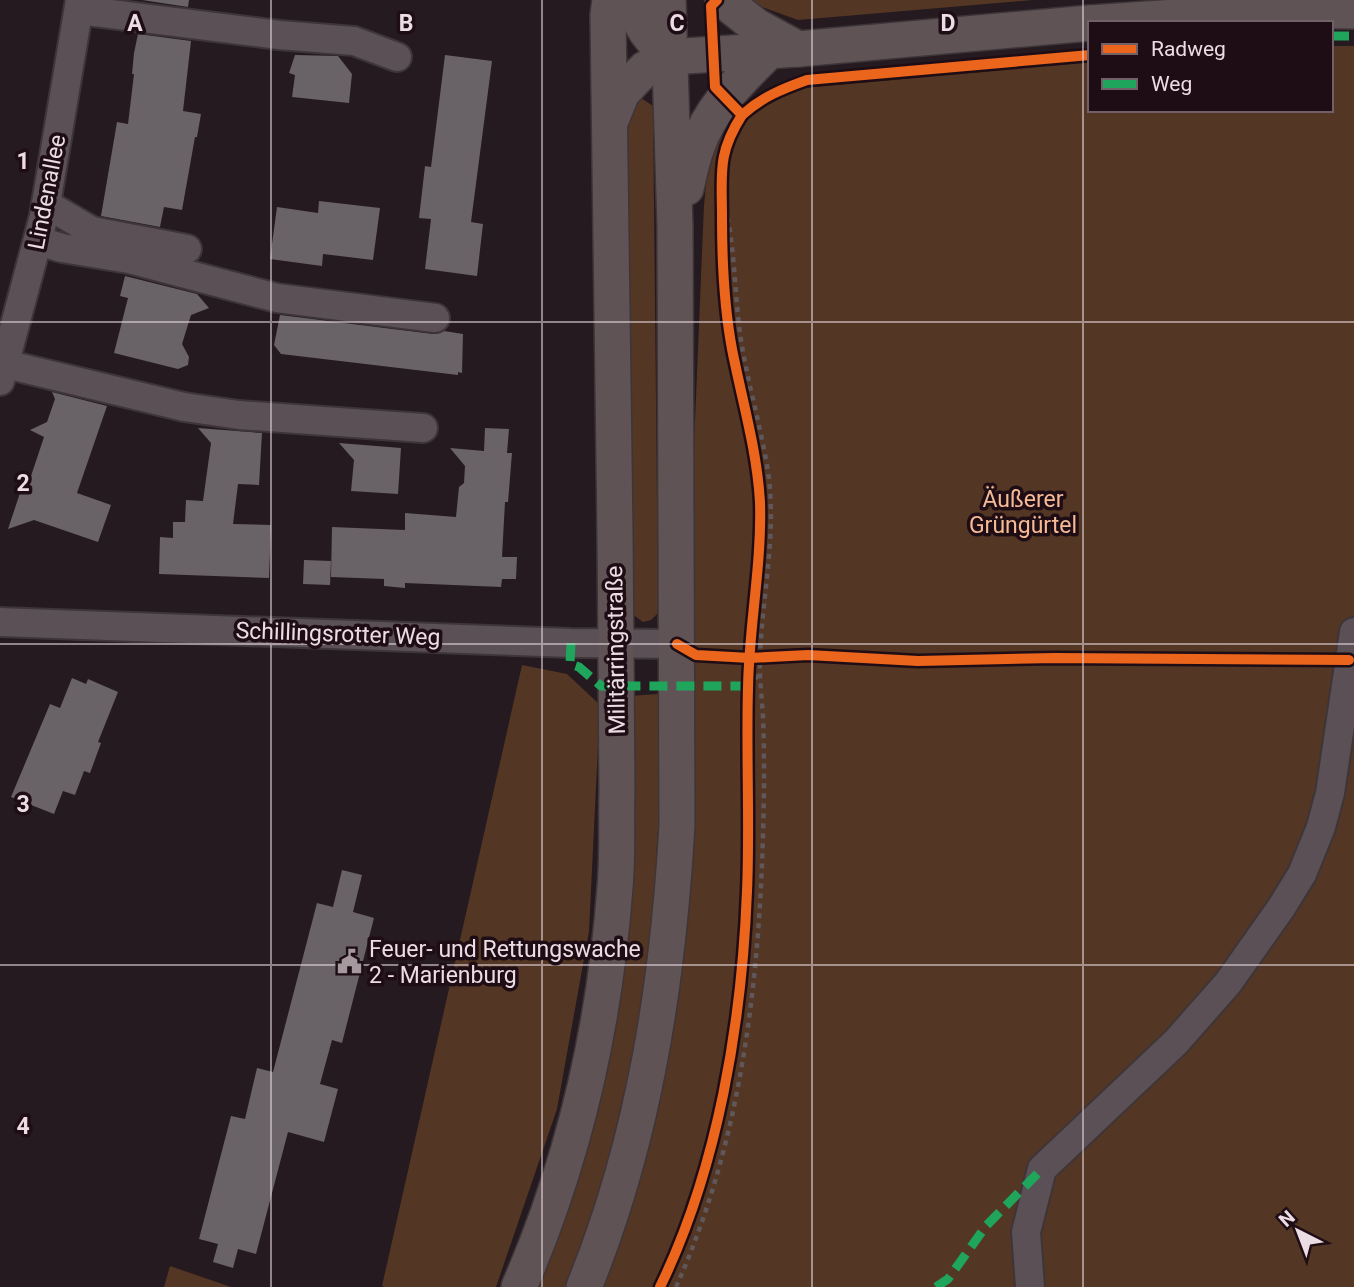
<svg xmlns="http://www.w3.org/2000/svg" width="1354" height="1287" font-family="Roboto,sans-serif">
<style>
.green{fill:#543624}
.building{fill:#696267}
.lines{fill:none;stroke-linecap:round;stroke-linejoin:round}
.minor-casing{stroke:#3d3538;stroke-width:32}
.major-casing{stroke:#3d3538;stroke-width:38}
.path{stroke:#5f575a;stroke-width:4.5;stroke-dasharray:5 5;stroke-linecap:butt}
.minor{stroke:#5a5055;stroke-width:28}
.major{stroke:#605356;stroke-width:35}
.quiet{stroke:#20a55d;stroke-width:9;stroke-dasharray:18 9;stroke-linecap:butt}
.cycleway-casing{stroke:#1f0d15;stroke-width:15}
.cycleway{stroke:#eb651d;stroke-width:10}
.grid{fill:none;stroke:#ebdde3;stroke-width:2;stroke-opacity:0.55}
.labels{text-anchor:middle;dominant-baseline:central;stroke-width:7;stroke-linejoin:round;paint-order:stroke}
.street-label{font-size:23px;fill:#ebdde3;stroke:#1f0d15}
.park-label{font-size:23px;fill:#f6bb96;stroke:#1f0d15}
.poi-label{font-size:23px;fill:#ebdde3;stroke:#1f0d15;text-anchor:start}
.grid-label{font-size:23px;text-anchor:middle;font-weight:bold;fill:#ebdde3;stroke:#1f0d15;stroke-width:7;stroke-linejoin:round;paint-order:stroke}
</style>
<rect width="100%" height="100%" fill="#251a1f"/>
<!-- green -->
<g class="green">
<path d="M751,0h282l-235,20 -39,-14z"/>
<path d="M1331,46h23v1241h-751l33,-93 18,-73 20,-91 13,-116 4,-396 13,-313 5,-49 22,-43 73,-25 286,-26v48h241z"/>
<path d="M641,98l12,8 5,493v14l-7,7 -8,2 -12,-9 1,-110 -6,-380 9,-22z"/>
<path d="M522,665l45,9 33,31 -11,226 -32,178 -61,178h-112l-2,-1z"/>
<path d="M658,694l1,118 -7,122 -19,121 -29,122 -38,110h-32l19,-42 77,-549z"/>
<path d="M170,1266l61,21h-67z"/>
</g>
<!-- building -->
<g class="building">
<path d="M142,0h47l-1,7z"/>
<path d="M138,34l53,7 -8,70 18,3 -4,23h-2l-13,73 -18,-3 -4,20 -59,-11 16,-94 11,2 6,-50h-2l2,-21z"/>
<path d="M295,55l43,1 14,18 -3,29 -57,-6 3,-22 -6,-2z"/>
<path d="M445,55l47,6 -21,161 12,2 -6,52 -52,-7 6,-50 -12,-1 6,-52 6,1z"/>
<path d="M319,201l61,7 -7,52 -50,-6 -1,12 -52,-7 7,-52 41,6z"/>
<path d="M125,276l72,18 12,14 -18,7 -9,29 7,13 -1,8 -10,4 -64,-16 14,-55 -8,-2z"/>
<path d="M280,315l153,19 11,-3 19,3 -1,39 -4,-1v3l-177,-21 -7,-9z"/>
<path d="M52,392l55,14 -30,87 34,12 -13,37 -64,-22 -26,9 17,-51 5,1 14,-42 -14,-7 17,-8 8,-23z"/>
<path d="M198,428l64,5 -3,52 -21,-1 -5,40 38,1 -2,53 -110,-4 1,-37 13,1v-16h12l1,-22 17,1 8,-58z"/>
<path d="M485,428l24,1 -2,24h5l-4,49h-3l-3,55h15l-1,22h-14l-1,8 -96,-4v5l-21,-2v-7l-53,-2 1,-50 73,3v-17l51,4 3,-30 5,-4 1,-17 -15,-18 34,3z"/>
<path d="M339,443l62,5 -3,46 -47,-3 3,-31z"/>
<path d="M304,560l27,1 -1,24 -27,-1z"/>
<path d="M72,678l14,6 2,-5 30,13 -20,50 3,1 -11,30 -6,-2 -9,24 -12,-4 -9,23 -43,-17 39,-93 10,4z"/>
<path d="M342,870l20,5 -9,37 21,6 -32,125 -10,-3 -12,44 18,5 -14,53 -36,-10 -32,122 -18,-5 -5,19 -20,-6 5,-18 -19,-5 32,-123 14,3 12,-51 16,4 44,-169 16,4z"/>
</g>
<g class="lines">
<defs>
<g id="minor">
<path d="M79,10l200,25 75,6 43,16"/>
<path d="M46,204l46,27 95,18"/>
<path d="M38,241l24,7 67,11 148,39 158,20"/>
<path d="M5,364l179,43 55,8 184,13"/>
<path d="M0,381l44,-165 36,-216"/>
<path d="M0,622l571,21 106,1"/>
<path d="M1030,1287l-4,-55 16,-63 134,-127 52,-59 53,-75 21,-34 19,-47 9,-34 24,-161"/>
</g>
<g id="major">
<path d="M635,0c2,25 16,39 34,57"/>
<path d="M723,0l33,26 42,23"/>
<path d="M1091,23l182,-13 81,1"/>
<path d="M611,120l11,-27 10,-11 13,-13 24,-12 129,-8 292,-26"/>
<path d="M686,188c3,-13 6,-28 11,-41 13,-39 43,-67 71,-95"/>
<path d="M519,1287c55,-126 86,-263 96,-400 3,-32 1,-65 2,-97 0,-86 -1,-172 -2,-258 -3,-173 -5,-345 -7,-517l2,-15"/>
<path d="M584,1287c60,-147 84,-304 93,-462l-2,-599 -7,-226"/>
</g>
</defs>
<!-- minor casing -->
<use href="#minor" class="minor-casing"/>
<!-- major casing -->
<use href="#major" class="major-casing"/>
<!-- path -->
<g class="path">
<path d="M748,686l13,-13"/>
<path d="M676,1287c71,-158 86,-331 88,-502 0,-22 0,-45 -1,-67 -1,-20 -4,-41 -3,-61 2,-60 16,-118 9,-178 -7,-52 -24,-102 -30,-154 -5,-44 -5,-89 -17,-132"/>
</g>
<!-- minor -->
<use href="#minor" class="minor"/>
<!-- major -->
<use href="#major" class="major"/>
<!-- quiet -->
<g class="quiet">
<path d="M1331,36h23"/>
<path d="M571,643l-1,21 9,3 22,19h147"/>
<path d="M936,1287l12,-8 38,-53 56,-57"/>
</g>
<defs>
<g id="cycleway">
<path d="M742,115c20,-18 40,-26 65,-35l283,-25"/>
<path d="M677,644l19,11 54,3 58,-3 110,6 137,-3 294,2"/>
<path d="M660,1287c58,-119 82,-265 87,-396 3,-67 -1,-136 1,-203 1,-62 14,-124 12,-186 -3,-52 -18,-102 -28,-153 -8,-43 -10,-87 -10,-131 0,-45 -5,-64 20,-103l-27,-28 -4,-81 6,-6"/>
</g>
</defs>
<!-- cycleway casing -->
<use href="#cycleway" class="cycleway-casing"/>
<!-- cycleway -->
<use href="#cycleway" class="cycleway"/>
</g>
<!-- grid -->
<path class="grid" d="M271,0v1287M542,0v1287M812,0v1287M1083,0v1287M0,322h1354M0,644h1354M0,965h1354"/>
<!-- icons -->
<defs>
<symbol id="civic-bare" viewBox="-9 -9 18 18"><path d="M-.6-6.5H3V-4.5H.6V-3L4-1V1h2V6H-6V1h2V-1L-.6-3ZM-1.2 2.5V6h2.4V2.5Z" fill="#a6999e" stroke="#1f0d15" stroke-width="2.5" paint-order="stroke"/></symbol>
</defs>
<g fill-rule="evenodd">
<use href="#civic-bare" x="332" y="944" width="35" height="35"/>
</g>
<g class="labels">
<!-- street labels -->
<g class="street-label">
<text transform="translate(47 192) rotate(-79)">Lindenallee</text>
<text transform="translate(338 634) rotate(2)">Schillingsrotter Weg</text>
<text transform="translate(616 650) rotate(-91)">Militärringstraße</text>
</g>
<!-- park labels -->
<g class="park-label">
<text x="1023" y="499">Äußerer<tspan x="1023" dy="26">Grüngürtel</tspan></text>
</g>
<!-- poi labels -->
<g class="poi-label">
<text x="369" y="949">Feuer- und Rettungswache<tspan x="369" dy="26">2 - Marienburg</tspan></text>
</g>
</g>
<g class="grid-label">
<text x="135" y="31">A</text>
<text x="406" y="31">B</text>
<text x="677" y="31">C</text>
<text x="948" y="31">D</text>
<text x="23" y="169">1</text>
<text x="23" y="491">2</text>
<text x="23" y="812">3</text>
<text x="23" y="1134">4</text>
</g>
<!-- legend -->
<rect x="1088" y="21" width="245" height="91" fill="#1f0d15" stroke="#716067" stroke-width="2"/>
<rect x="1102" y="44" width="35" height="10" fill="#eb651d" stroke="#716067" stroke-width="2"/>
<text x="1151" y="56" font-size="21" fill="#ebdde3">Radweg</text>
<rect x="1102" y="79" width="35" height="10" fill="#20a55d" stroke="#716067" stroke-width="2"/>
<text x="1151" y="91" font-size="21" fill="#ebdde3">Weg</text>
<!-- north arrow -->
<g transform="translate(1298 1231) rotate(318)" stroke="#1f0d15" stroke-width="5" paint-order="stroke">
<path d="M0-5L12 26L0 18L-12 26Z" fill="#ebdde3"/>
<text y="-10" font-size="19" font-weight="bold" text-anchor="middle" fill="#ebdde3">N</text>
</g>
</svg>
